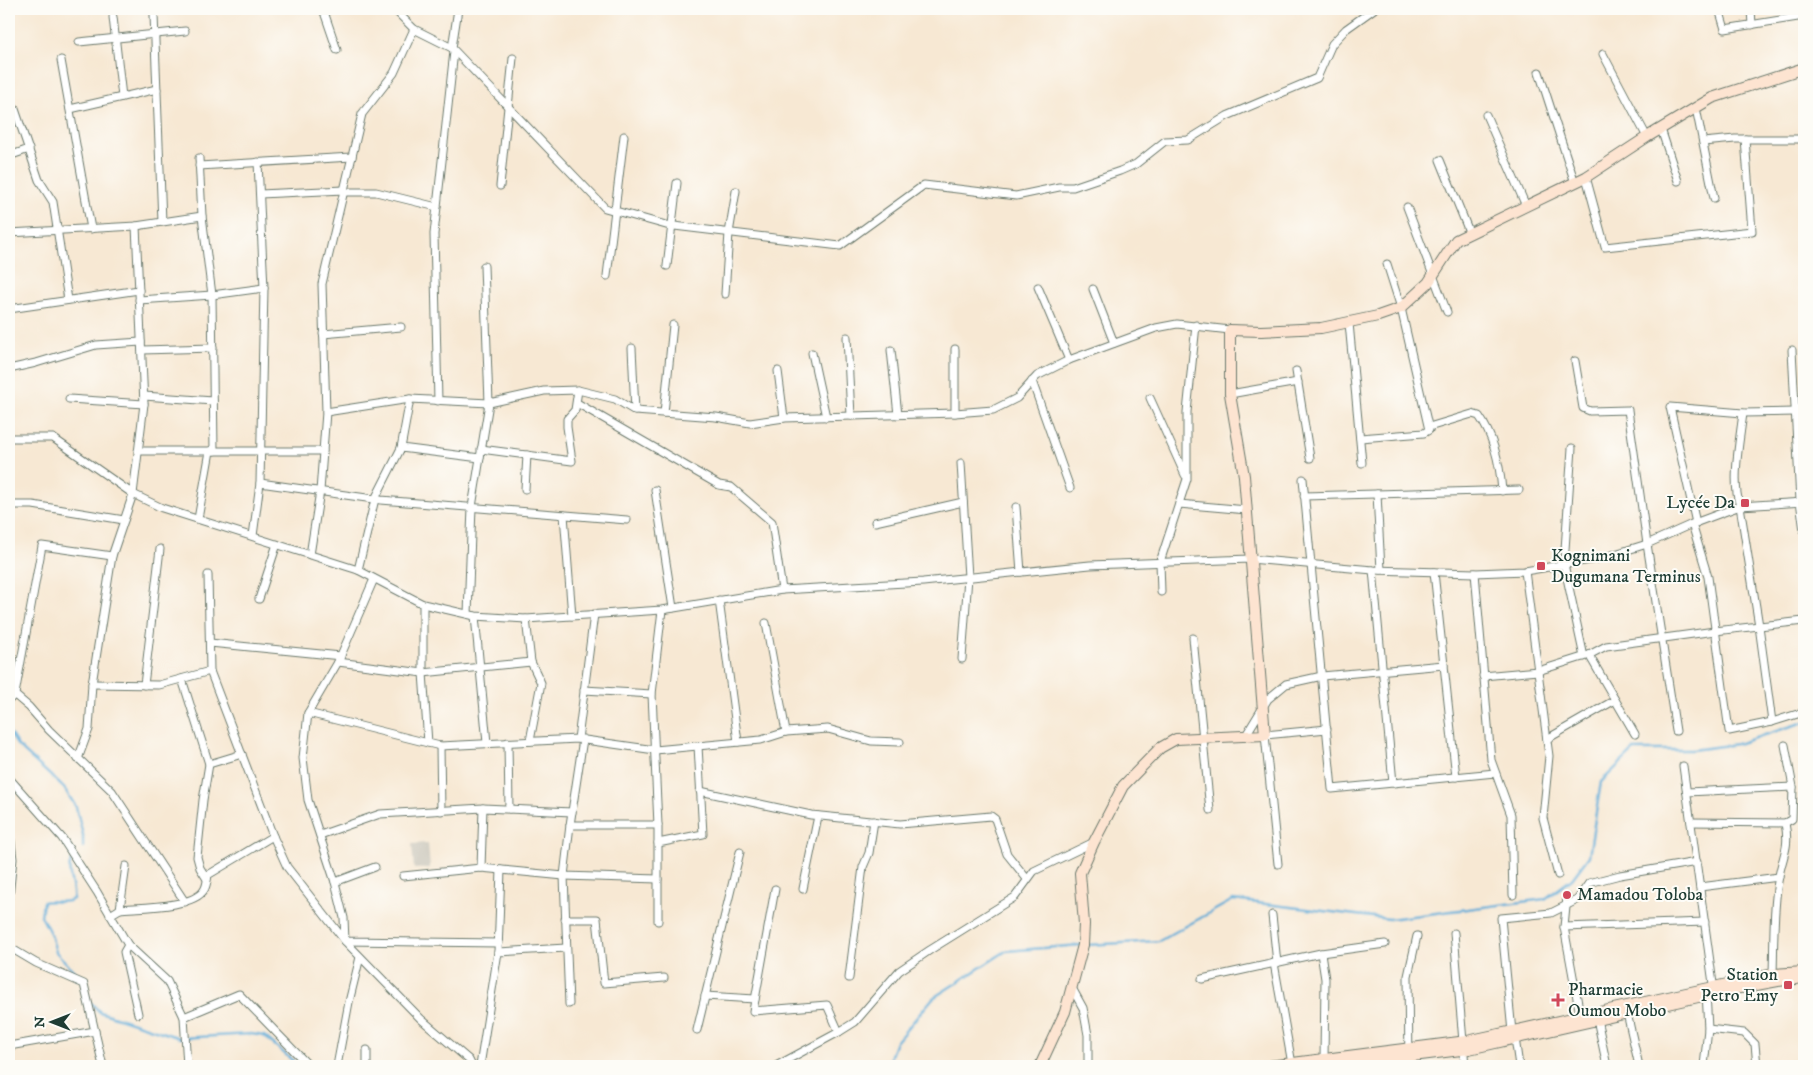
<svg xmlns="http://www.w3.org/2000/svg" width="1813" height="1075" font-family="'IM FELL DW Pica',serif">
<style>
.industrial{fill:#c8c4b8}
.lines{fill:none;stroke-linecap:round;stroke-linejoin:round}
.stream{stroke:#5eabd7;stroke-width:2.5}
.street-casing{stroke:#6b796c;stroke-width:9}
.secondary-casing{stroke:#6b796c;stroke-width:12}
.street{stroke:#fff;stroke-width:7}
.secondary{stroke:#fde4d1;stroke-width:10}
.poi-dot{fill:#d1495b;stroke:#fdfcf7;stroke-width:2}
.labels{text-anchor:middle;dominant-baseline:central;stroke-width:4;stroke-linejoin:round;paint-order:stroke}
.poi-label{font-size:18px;fill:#1f3d34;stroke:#fdfcf7;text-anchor:start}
</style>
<rect width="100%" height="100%" fill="#fdfcf7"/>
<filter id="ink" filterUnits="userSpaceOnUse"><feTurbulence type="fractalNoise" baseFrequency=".02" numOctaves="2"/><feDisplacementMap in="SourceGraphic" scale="10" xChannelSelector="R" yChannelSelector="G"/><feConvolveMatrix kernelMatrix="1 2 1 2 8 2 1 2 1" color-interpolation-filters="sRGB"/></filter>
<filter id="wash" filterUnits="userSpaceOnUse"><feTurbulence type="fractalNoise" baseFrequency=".0096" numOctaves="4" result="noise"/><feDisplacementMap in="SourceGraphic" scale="20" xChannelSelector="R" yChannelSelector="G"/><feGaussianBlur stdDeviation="1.12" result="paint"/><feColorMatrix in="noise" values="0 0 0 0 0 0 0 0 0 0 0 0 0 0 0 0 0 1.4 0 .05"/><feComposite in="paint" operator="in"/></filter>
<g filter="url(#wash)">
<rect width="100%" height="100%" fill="#f7e8d3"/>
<!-- industrial -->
<path class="industrial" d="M428,843l2,25 -16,1 -2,-25z"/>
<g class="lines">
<!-- stream -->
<g class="stream">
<path d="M9,732l9,14 46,42 12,19 7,28v12"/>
<path d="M71,861c-5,12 4,25 2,38 -9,6 -21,0 -30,3l-2,14 10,19 5,17 17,18 4,9"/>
<path d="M1087,945l72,-4 74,-41 156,19 156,-20 27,-20 17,-23 12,-74 33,-32h58l45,-6 67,-22"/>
<path d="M91,1003l9,9 80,26 71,-4 13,2 35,30"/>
<path d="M887,1066l9,-24 37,-44 73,-47 75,-6"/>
</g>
</g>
</g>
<g filter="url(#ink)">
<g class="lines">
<defs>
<g id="street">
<path d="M323,9l14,41"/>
<path d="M394,9l20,20 38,19 153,160 61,17 174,21 84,-61 92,11 43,-9h14l47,-16 16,-7 29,-23 23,-1 39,-24 90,-38 15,-34 14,-15 28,-20"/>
<path d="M1719,9l6,20 79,-13"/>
<path d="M1751,9l1,16"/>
<path d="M154,15l8,207"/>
<path d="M113,17l9,80"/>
<path d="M79,42l106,-11"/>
<path d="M452,48l6,-39"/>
<path d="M1603,54l44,83"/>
<path d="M61,60l30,169"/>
<path d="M1539,72l36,111"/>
<path d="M1696,108l18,90"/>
<path d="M9,109h6l24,71 14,22 15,98"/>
<path d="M70,109l87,-20"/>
<path d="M1486,115l40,91"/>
<path d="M1661,129l17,52"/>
<path d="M1703,142l32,-3h69"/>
<path d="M9,156l20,-7"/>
<path d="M199,158l3,58 10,79 2,156"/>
<path d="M1440,160l30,74"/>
<path d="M199,166l153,-9"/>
<path d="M1586,177l19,70 147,-16 -7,-92"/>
<path d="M500,186l13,-128"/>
<path d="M343,192h33l61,15"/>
<path d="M260,194l84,-4"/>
<path d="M1407,207l40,105"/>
<path d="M9,233l127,-7 66,-10"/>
<path d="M667,266l10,-83"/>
<path d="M607,276l17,-140"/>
<path d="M1038,287l31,73"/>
<path d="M1093,289l21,54"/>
<path d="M725,294l4,-61 7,-42"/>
<path d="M139,300l73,-5 52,-7"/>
<path d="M9,309l130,-19"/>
<path d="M1349,323l13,140"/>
<path d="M323,334l78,-7"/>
<path d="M847,337l4,79"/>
<path d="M632,348l3,63"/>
<path d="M955,349v64"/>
<path d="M142,350l71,-2"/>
<path d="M891,350l7,65"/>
<path d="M1792,350l8,151 4,30"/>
<path d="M812,353l14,64"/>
<path d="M1575,361l8,47 7,3 38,-1 19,134 29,187"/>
<path d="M9,369l27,-6 60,-18 45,-3"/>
<path d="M778,371l6,47"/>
<path d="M1296,371l14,87"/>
<path d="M1032,381l38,107"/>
<path d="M1230,394l68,-12"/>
<path d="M144,396l69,5"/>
<path d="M1150,398l35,77"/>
<path d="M69,399l75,5"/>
<path d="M438,401l-4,-167 20,-183"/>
<path d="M577,403l142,82 12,2 41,35 10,68"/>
<path d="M326,412l84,-13 79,4 55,-12 34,-1 37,9 20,12 81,6 34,6 34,-5 171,-5 38,-3 24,-12 20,-22 32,-16 87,-32 21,-4 53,6"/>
<path d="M664,413l9,-88"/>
<path d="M1743,413c-3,26 -12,69 -3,93l19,120 13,96"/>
<path d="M1429,427l43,-13 7,2c15,21 21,49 23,75"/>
<path d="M9,438h44l80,56 29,14 196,62 65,34 52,12 51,3 136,-9 120,-20 141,-8 167,-17 160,-6 123,11 102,3 50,-2 77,-13 45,-14 45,-20 48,-18 64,-4"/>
<path d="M1360,438l64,-5 5,-3 -28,-122 -14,-44"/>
<path d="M401,448l79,10"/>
<path d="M1572,448l-8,116 20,93"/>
<path d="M481,449l91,12 -5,-34v-8l8,-9 3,-20"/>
<path d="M138,451h185"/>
<path d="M961,463l7,114 -6,82"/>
<path d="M1303,479l29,310 163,-16"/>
<path d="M260,483l121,17 246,20"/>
<path d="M525,489l2,-34"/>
<path d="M655,490l18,118"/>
<path d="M1377,494l4,76"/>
<path d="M1304,496l215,-6"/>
<path d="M1179,504l68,6"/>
<path d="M9,505h24l91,15"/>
<path d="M1016,507l5,65"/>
<path d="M564,515l8,101"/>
<path d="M198,519l12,-68"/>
<path d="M875,522l88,-20"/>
<path d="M1696,523l-26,-116 73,6 52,-1"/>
<path d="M1692,524l16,53 21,154 43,-9 32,-10"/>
<path d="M253,536l7,-53 4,-195 -6,-126"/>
<path d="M310,555l10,-64 6,-79 -4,-128 40,-170 32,-41 20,-44"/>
<path d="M358,570l17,-71 26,-51 9,-49"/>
<path d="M1373,570l20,213"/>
<path d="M1525,571l24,185 -6,62 15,57"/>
<path d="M1434,572l22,205"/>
<path d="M1475,573l16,187 20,55 2,80"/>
<path d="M208,575l2,96 63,165 14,31 58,74 154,2"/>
<path d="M374,579l-36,83 -30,51 -5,45 5,42 27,82 9,36 1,23 76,78 48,41 3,6"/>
<path d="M1161,592l-1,-30 27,-83v-67l9,-87"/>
<path d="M259,599l18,-55"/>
<path d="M719,600l19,142"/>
<path d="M423,604v69l5,70"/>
<path d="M468,614l4,-107 17,-104 -5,-137"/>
<path d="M475,616l12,127"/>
<path d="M526,619l5,43 10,21 -11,58"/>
<path d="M766,623l20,109"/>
<path d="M1193,638l17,172"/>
<path d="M210,643l131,13"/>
<path d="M1589,655l46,79"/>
<path d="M338,662l85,11 108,-11"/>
<path d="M1483,676l55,-5 51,-16 17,-9 109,-15 89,-10"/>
<path d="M182,679l27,85 -6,36 -6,57 3,11 7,11"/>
<path d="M92,684l67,1 51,-14"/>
<path d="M144,685l16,-136"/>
<path d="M9,690l20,17 20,23 63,61 73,111"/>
<path d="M584,690l68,4"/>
<path d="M9,700l6,-6 27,-148 70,10"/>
<path d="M308,713l132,33 138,-7 77,11 106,-10 25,-8 42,-3 43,12 29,1"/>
<path d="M1246,735l22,-36 18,-15 36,-8 122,-11"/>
<path d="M578,739l16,-125"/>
<path d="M1547,739l68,-39"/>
<path d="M508,742l1,67"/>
<path d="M440,746l1,65"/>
<path d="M78,759l11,-30 3,-45 20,-128 21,-62 11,-90 -8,-178"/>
<path d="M209,764l33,-10"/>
<path d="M1683,766l31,225"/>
<path d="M9,778l53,60 35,54 31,53 39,36 17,36 3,49"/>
<path d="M700,791l111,24 89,9 91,-8 4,3 12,35 20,25"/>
<path d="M1687,792l106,-5"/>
<path d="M1691,822l94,1 7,-4 1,-32 -8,-42"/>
<path d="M570,825h88"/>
<path d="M9,826l4,33 -4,38"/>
<path d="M320,835l60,-21 103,-6 89,4"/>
<path d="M658,843l45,-9 -5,-88"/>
<path d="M1278,864l-13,-129 62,-6"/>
<path d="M481,868l2,-60"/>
<path d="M403,876l78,-8 83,8 94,3"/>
<path d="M335,882l40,-15"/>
<path d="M1700,887l79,-10"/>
<path d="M775,889l-22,122 74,-6 12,27"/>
<path d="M803,889l15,-73"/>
<path d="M1567,897l-3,30 17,93"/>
<path d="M120,909l6,-43"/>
<path d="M110,915l10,-6c19,-2 73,-1 84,-19 3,-4 3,-11 4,-15l65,-39"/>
<path d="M1272,915l5,48"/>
<path d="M565,919h32l7,64 60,-5"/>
<path d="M658,921v-96l-6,-131 10,-84"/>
<path d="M1564,927l141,-5"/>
<path d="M1454,933l11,133"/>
<path d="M128,945l-4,7 14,62"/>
<path d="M9,947l27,16 48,21 19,82"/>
<path d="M498,952l68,-4"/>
<path d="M1321,953l4,26 -1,81"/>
<path d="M1274,963l18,101"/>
<path d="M1773,974c1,-31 0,-68 6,-98 4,-22 11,-28 6,-53"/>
<path d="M849,978l14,-111 6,-14 5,-32"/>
<path d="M1202,979l119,-26 64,-9"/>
<path d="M1072,988l11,20 5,27v31"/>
<path d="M705,996l50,3"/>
<path d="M569,1004l-5,-128 6,-51 13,-86"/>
<path d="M1627,1013l12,53"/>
<path d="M184,1017l55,-23 70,72"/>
<path d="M1597,1019l10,47"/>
<path d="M1708,1029l36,4 11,11 2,22"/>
<path d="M697,1030l43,-178"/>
<path d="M9,1046l86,-15"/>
<path d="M367,1050v16"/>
<path d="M337,1066l12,-64 11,-45"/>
<path d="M480,1066l18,-114 3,-82"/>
<path d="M776,1066l63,-34 16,-10 44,-51 31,-21 85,-53 19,-26 60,-29"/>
<path d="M1409,1066l-1,-90 9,-40"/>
<path d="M1519,1066l-4,-28 -3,-6 -11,-114 50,-5 26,-13 12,-17 31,-8 77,-13"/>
<path d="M1704,1066l4,-37 -2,-37"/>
</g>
<g id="secondary">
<path d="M1040,1066l25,-54 18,-67 1,-21 -4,-51 14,-31 29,-56 37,-38 16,-9 89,-4 -21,-259 -14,-82v-64l31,1 60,-3 57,-12 23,-8 27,-25 28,-43 130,-63 61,-40 65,-39 92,-30"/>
<path d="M1269,1066l198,-25 306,-67 31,-2"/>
<path d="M1332,1066l137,-17 260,-59 49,-9 26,-3"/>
</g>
</defs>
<!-- street casing -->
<use href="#street" class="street-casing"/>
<!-- secondary casing -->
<use href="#secondary" class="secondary-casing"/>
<!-- street -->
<use href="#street" class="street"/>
<!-- secondary -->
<use href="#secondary" class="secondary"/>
</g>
</g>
<!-- markers -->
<g class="poi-dot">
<rect x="1740" y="498" width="10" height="10" rx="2.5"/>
<rect x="1536" y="561" width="10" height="10" rx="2.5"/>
<circle cx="1567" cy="895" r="5"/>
<rect x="1783" y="980" width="10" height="10" rx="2.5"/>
<path d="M1555.5 992.5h5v5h5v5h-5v5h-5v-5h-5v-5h5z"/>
</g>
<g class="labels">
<!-- poi labels -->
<g class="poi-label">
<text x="1735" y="503" text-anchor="end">Lycée Da</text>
<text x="1551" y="556">Kognimani<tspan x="1551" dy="21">Dugumana Terminus</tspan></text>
<text x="1577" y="895">Mamadou Toloba</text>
<text x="1778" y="975" text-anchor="end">Station<tspan x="1778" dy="21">Petro Emy</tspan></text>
<text x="1568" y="990">Pharmacie<tspan x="1568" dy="21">Oumou Mobo</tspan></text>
</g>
</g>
<!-- margin -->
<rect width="1813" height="1075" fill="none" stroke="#fdfcf7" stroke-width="30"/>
<!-- north arrow -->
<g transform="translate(52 1022) rotate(270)" stroke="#fdfcf7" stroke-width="4" paint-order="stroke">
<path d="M0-4L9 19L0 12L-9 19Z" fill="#1f3d34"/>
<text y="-8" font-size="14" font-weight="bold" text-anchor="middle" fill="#1f3d34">N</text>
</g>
</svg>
